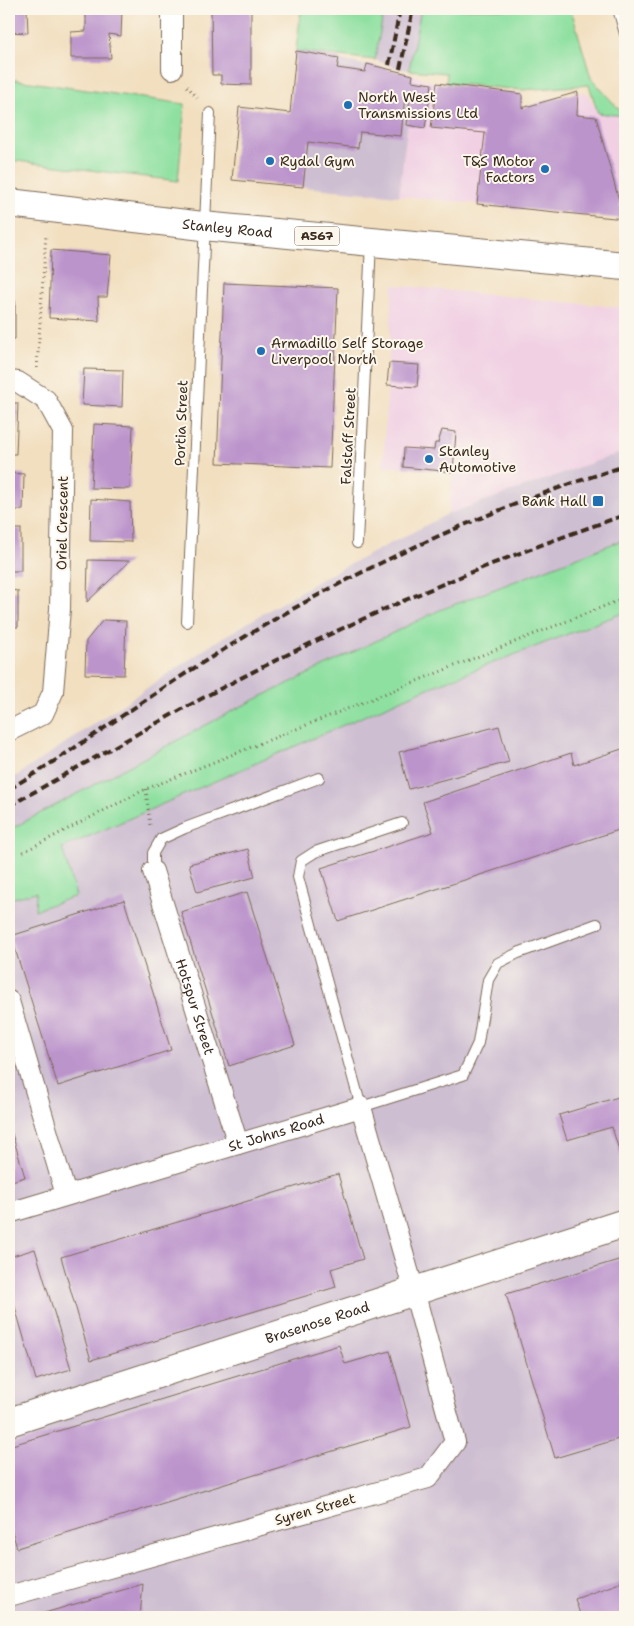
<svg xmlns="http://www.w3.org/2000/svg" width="634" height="1626" font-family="'Shantell Sans',sans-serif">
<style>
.built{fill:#f1d0e4}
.industrial{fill:#cebed1}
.green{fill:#8ee0a0;stroke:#64855f}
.building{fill:#bc94cc}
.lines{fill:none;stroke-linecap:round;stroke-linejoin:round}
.service-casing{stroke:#7b6957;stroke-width:12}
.minor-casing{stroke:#7b6957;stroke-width:22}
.secondary-casing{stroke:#7b6957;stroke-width:30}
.primary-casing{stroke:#7b6957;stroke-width:30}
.path{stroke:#7b6957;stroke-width:3;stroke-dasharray:1 4;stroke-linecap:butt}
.service{stroke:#fff;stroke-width:10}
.minor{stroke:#fff;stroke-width:20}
.secondary{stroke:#fff;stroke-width:28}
.primary{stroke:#fff;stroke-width:28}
.rail{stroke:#3b2a1e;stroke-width:4;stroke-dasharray:8 4;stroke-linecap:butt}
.poi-dot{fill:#1f6fb2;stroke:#fbf7ec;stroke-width:2}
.labels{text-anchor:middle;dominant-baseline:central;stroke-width:4;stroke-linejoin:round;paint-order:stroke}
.shield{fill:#fbf7ec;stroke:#75685c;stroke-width:1}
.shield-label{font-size:12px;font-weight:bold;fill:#3b2a1e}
.poi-label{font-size:14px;fill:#3b2a1e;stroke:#fbf7ec;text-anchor:start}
.street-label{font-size:14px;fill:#3b2a1e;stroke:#fbf7ec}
</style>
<rect width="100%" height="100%" fill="#fbf7ec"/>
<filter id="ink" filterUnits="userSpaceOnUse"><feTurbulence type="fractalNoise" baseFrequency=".02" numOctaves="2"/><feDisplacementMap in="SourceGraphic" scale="10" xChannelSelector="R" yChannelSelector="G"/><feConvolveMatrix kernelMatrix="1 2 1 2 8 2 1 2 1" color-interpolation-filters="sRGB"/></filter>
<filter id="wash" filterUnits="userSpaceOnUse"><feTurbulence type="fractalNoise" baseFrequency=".0096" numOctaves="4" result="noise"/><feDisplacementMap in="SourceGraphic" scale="20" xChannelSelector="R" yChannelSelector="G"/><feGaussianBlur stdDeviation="1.12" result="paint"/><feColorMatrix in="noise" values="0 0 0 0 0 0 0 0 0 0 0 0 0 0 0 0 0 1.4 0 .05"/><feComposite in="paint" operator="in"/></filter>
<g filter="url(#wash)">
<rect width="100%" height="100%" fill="#f2dfc0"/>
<!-- built -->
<g class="built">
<path d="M413,75l24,8 85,11v14l56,-16 9,1 11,20 27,3v103l-226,-23z"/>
<path d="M393,285l232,23v143l-177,63 5,-42 -70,-6z"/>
</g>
<!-- industrial -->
<g class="industrial">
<path d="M384,9h37l-12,61 -9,-1 -25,-9z"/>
<path d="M296,51l117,24 -14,121 -96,-9 5,-45 -21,-2z"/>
<path d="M625,451v88l-185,71 -202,98 -229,122v-49l208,-140 106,-63 125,-64z"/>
<path d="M625,612v1005h-616v-718l27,-7v18l40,-14 -14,-48 366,-160z"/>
</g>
<!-- green -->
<g class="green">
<path d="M301,9h83l-9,51 -79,-9z"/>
<path d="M421,9h150l20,69 34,38 -27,-3 -9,-28 -67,5 -76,-7 1,-10 -38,-3z"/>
<path d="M9,79l176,25 -7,77 -169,-21z"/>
<path d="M625,539v73l-197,76 -366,160 14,48 -41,14 1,-18 -27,7v-69l229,-122 202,-98z"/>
</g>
<g id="blocks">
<!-- building -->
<g class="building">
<path d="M9,9h18l1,24 -19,-1z"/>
<path d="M86,9h36l-1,27 -12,-2 2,24h-40v-26l15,-1z"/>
<path d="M211,9h40v76l-30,-1v-9h-9z"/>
<path d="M296,51l43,7 -2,10 28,4 2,-8 46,11 -1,6 20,3 -7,44 -18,-3 3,-29 -5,-1 -4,41 -41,-4 -2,16 -50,-6 -5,45 -71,-7 7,-73 51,6z"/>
<path d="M437,83l85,11v14l56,-16 -1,23 19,2 28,102 -147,-15 8,-71 -54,-5z"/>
<path d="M51,250l60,5 -4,42h-9l1,24 -50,-3z"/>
<path d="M224,283l114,5 -8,180 -113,-5z"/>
<path d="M9,300l6,1v38h-6z"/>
<path d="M389,363l30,2 -2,22 -30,-2z"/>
<path d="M84,369l39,1 -1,37 -40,-2z"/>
<path d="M9,403h9l-2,51h-7z"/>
<path d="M94,424l39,2 -3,63 -39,-1z"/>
<path d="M442,430l14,2 -3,40 -50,-5 1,-19 30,2 1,-7h3z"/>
<path d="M9,473l15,1 -1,36h-14z"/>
<path d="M625,485v9l-3,1 -2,-8z"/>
<path d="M91,499l39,3 1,40 -41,-1z"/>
<rect x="9" y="529" width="12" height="42"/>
<path d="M88,560l42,1 -43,41z"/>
<path d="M9,590l9,1v36h-9z"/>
<path d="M103,620l23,1 -2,54 -39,-1 1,-33z"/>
<path d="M499,726l10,36 -100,27 -10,-37z"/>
<path d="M625,748v80l-287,93 -17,-53 112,-36 -10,-30 148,-49 3,12z"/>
<path d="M248,849l7,28 -58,15 -8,-28z"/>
<path d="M247,892l48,153 -66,21 -48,-154z"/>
<path d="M124,900l47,150 -113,36 -47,-150z"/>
<path d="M625,1095v75l-13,-43 -45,13 -8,-25z"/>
<path d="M9,1124l16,53 -16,5z"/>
<path d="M338,1174l25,85 -32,10 5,18 -245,73 -30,-103z"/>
<path d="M35,1249l36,120 -35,11 -27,-94v-29z"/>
<path d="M625,1258v179l-70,21 -49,-164z"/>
<path d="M339,1345l6,19 45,-13 21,76 -394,121 -8,-27v-75z"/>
<path d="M625,1581v36h-44l-6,-18z"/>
<path d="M143,1584l-3,33h-109z"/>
</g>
</g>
</g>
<g filter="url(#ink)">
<use href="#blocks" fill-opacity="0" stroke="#7b6957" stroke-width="1"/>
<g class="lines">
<defs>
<g id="service">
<path d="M618,9l7,25"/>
<path d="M357,543l14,-301"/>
<path d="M187,622l23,-509"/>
<path d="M402,823l-87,29 -14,9 -3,16 63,230 102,-32 15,-32 10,-63 10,-17 20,-10 79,-29"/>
<path d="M153,871v-18l8,-14 24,-11 134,-50"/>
</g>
<g id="minor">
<path d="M172,69v-60"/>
<path d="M9,381l9,1 28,18 17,31 -3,178 -7,83 -10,22 -34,17"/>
<path id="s1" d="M153,871l85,273"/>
<path d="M9,1001l57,194"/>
<path id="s2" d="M9,1213l352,-106 53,184 41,151 -27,36 -419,118"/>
</g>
<g id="secondary">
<path id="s3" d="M9,1422l616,-199"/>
</g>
<g id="primary">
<path id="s4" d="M9,203l194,23 422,40"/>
</g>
</defs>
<!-- service casing -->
<use href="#service" class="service-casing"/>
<!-- minor casing -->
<use href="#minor" class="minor-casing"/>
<!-- secondary casing -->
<use href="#secondary" class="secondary-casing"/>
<!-- primary casing -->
<use href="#primary" class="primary-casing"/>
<!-- path -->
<g class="path">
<path d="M187,86l12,14"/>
<path d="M37,368l9,-134"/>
<path d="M146,789l4,37"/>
<path d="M23,852l123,-63 479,-191"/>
</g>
<!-- service -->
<use href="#service" class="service"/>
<!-- minor -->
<use href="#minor" class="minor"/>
<!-- secondary -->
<use href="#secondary" class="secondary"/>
<!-- primary -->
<use href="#primary" class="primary"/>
<!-- rail -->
<g class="rail">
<path d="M389,65l11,-56"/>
<path d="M400,69l13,-60"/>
<path d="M9,789c70,-41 136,-91 206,-134 128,-80 265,-144 410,-189"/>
<path d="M9,806c95,-53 190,-109 288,-156 107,-52 216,-97 328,-135"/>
</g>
</g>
</g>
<!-- markers -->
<g class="poi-dot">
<circle cx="348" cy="105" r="5"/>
<circle cx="270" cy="161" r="5"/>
<circle cx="545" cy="169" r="5"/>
<circle cx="261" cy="351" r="5"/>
<circle cx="429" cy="459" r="5"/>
<rect x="592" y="495" width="12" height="12" rx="2.5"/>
</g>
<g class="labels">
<!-- shield labels -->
<rect class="shield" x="294.5" y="226.5" width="45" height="19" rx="4"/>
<g class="shield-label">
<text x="317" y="236">A567</text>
</g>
<!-- poi labels -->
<g class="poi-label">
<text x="358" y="97">North West<tspan x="358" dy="16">Transmissions Ltd</tspan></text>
<text x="280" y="161">Rydal Gym</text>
<text x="535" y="161" text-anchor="end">T&amp;S Motor<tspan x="535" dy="16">Factors</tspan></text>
<text x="271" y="343">Armadillo Self Storage<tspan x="271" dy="16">Liverpool North</tspan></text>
<text x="439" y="451">Stanley<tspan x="439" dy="16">Automotive</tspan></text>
<text x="587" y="501" text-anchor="end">Bank Hall</text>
</g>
<!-- street labels -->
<g class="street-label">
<text stroke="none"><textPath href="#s4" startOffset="220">Stanley Road</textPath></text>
<text transform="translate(181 423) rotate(-88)">Portia Street</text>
<text transform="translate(348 436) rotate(-87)">Falstaff Street</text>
<text transform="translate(62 523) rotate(-89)">Oriel Crescent</text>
<text stroke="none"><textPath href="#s1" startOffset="142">Hotspur Street</textPath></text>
<text stroke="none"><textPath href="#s2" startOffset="279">St Johns Road</textPath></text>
<text stroke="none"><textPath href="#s3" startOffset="324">Brasenose Road</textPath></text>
<text transform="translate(315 1509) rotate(-16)">Syren Street</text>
</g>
</g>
<!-- margin -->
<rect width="634" height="1626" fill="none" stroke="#fbf7ec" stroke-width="30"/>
</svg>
